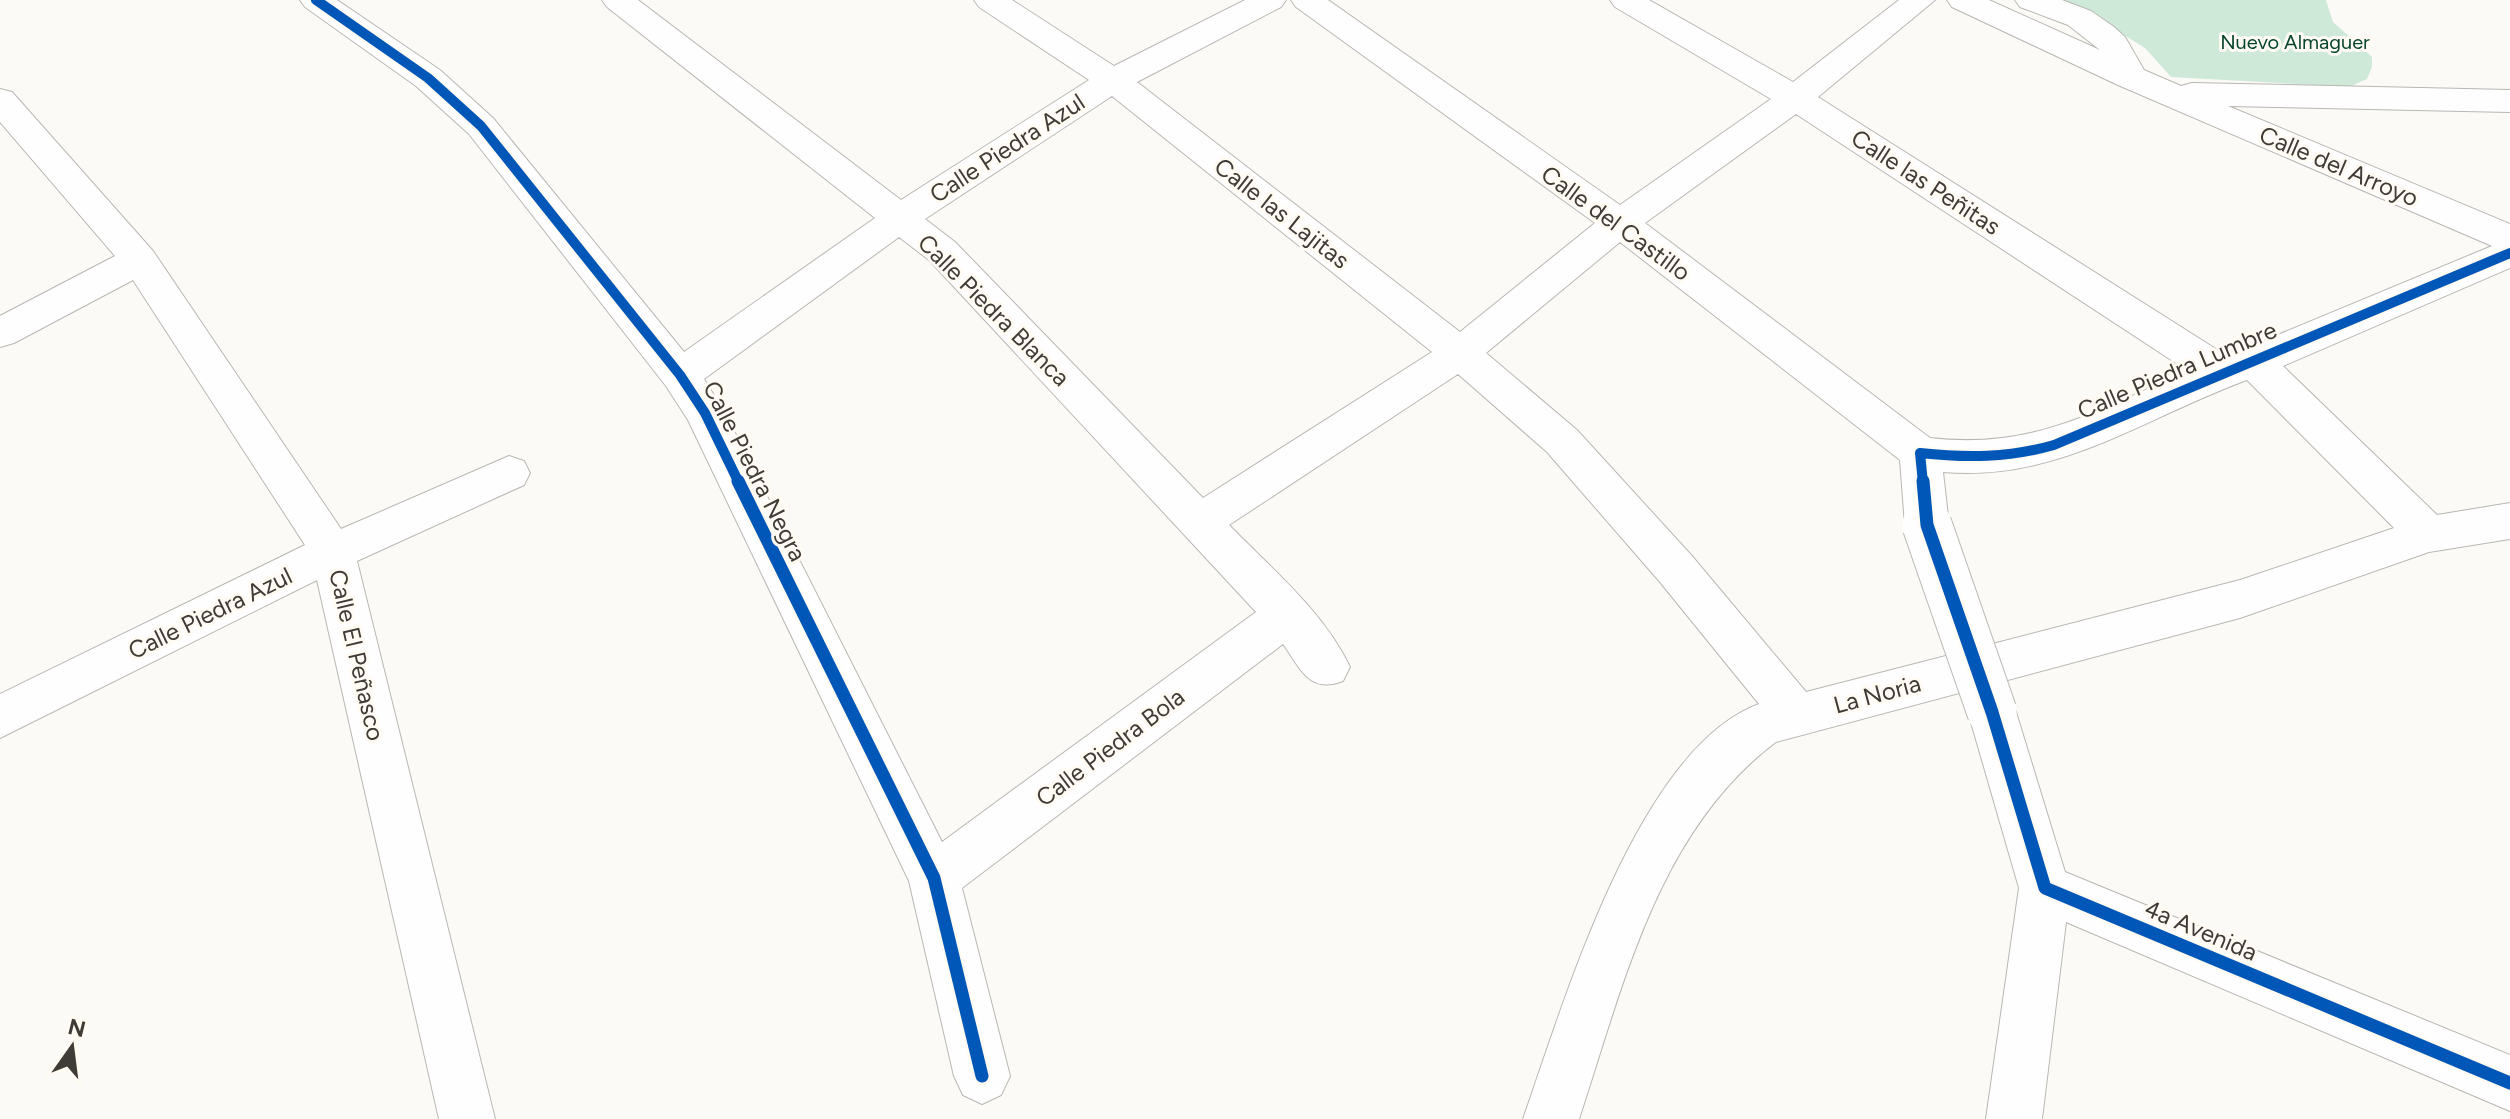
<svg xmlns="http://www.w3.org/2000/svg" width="2510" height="1119" font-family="Figtree,sans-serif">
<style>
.green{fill:#cfe9d9}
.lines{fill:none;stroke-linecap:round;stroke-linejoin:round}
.minor-casing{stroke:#b9b7b3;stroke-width:2}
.minor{fill:#fffefe;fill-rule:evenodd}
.minor-bridge-casing{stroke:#b9b7b3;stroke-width:51;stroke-linecap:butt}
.minor-bridge{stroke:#fffefe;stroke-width:49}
.cycleway-far1-casing{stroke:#fffbf3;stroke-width:14}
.cycleway-casing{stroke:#fffbf3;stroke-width:18}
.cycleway-far1{stroke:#0057b8;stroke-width:10}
.cycleway{stroke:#0057b8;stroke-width:13}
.labels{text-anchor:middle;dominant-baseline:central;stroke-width:6;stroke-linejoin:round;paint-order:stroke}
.far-park-label{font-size:20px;fill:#07452e;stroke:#fffbf3}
.street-label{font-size:24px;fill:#3f3c37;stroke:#fffbf3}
</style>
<rect width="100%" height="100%" fill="#fcfaf6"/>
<!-- green -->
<path class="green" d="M2059,0h267l7,22 39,35v10l-5,12 -18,8 -178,-10 -26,-29 -49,-30z"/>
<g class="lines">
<defs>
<g id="minor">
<path d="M300,0h37l103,70 53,48 191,234 191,-134 -268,-211 -5,-7h36l263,200 188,-120 -110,-73 -5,-7h38l102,66 131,-66h41l-5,7 -144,75 323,250 135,-109 -299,-216 -5,-7h37l292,205 151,-106 -156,-92 -5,-7h39l144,82 106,-82h36l-117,97 409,259 265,-110 -374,-161 -166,-78 -5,-7h42l111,50 -32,-25 -48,-18 -5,-7h47l29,11 23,16 11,10 19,33 37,16 11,-3 318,7v22l-282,-6 282,118v44l-227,98 154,149 73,-12v36l-81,13 -189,66 -464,124c-118,88 -153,244 -197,377h-56c40,-113 114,-370 236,-415l-99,-122 -113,-130 -89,-78 -229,151c42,43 95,87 121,142l-7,14c-34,13 -42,-12 -60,-37l-321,244 48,188 -9,19 -19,9 -19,-9 -9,-19 -45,-195 -221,-461 -22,-34 -197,-252 -53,-48 -111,-79zM1112,96l320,256 -229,146 -248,-256 -30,-23zM1796,114l392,257c-91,39 -154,79 -258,67l-285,-215zM899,237l30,23 327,352 -314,230 -217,-429 -21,-34zM1620,242l280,218 5,65 7,12 15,6 15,-6 7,-12 -6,-53c116,10 200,-54 304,-92l147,148 -154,52 -434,112 -114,-136 -115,-126 -91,-77z"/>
<path d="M0,89l12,3 141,159 188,278 168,-73 15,5 6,12 -6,12 -167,76 138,558h-56l-122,-539 -317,158v-44l305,-149 -172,-265 -119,63 -14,4v-31l115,-60 -115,-134z"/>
<path d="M1992,691l17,6 7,15 49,160 445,183v56l-444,-189 -24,197h-56l33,-231 -51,-176 7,-15z"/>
</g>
</defs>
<!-- minor casing -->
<use href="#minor" class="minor-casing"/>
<!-- minor -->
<use href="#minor" class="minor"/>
<defs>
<path id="minor-bridge" d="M1927,525l65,187"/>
</defs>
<!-- minor-bridge casing -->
<use href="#minor-bridge" class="minor-bridge-casing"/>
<!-- minor-bridge -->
<use href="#minor-bridge" class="minor-bridge"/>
<defs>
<g id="cycleway-far1">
<path d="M316,0l112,78 53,48 199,249 25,38 34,70"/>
<path d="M1923,483l-3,-30c46,5 89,5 134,-8l456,-192"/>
</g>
<g id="cycleway">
<path d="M738,481l196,397 48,198"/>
<path d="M1923,481l4,44 65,187 53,176 465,195"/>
</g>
</defs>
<!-- cycleway-far1 casing -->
<use href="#cycleway-far1" class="cycleway-far1-casing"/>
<!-- cycleway casing -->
<use href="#cycleway" class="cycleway-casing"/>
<!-- cycleway-far1 -->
<use href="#cycleway-far1" class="cycleway-far1"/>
<!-- cycleway -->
<use href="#cycleway" class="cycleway"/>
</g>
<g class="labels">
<!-- far-park labels -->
<g class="far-park-label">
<text x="2295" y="42">Nuevo Almaguer</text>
</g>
<!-- street labels -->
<g class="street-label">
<text transform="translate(1007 148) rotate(-33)">Calle Piedra Azul</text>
<text transform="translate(2339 166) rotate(23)">Calle del Arroyo</text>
<text transform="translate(1926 182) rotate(33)">Calle las Peñitas</text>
<text transform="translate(1282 213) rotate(38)">Calle las Lajitas</text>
<text transform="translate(1616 223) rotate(36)">Calle del Castillo</text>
<text transform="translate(994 310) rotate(45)">Calle Piedra Blanca</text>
<text transform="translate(2177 370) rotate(-23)">Calle Piedra Lumbre</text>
<text transform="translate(755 471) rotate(63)">Calle Piedra Negra</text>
<text transform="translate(210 613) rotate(-26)">Calle Piedra Azul</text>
<text transform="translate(357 655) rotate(77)">Calle El Peñasco</text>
<text transform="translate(1877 694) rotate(-15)">La Noria</text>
<text transform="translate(1110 747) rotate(-37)">Calle Piedra Bola</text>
<text transform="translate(2201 930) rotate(23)">4a Avenida</text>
</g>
</g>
<!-- north arrow -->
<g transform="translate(72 1047) rotate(14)" stroke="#fffbf3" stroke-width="6" paint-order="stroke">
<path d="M0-6L14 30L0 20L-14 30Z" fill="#3f3c37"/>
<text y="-12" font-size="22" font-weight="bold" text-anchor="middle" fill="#3f3c37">N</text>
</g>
</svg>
